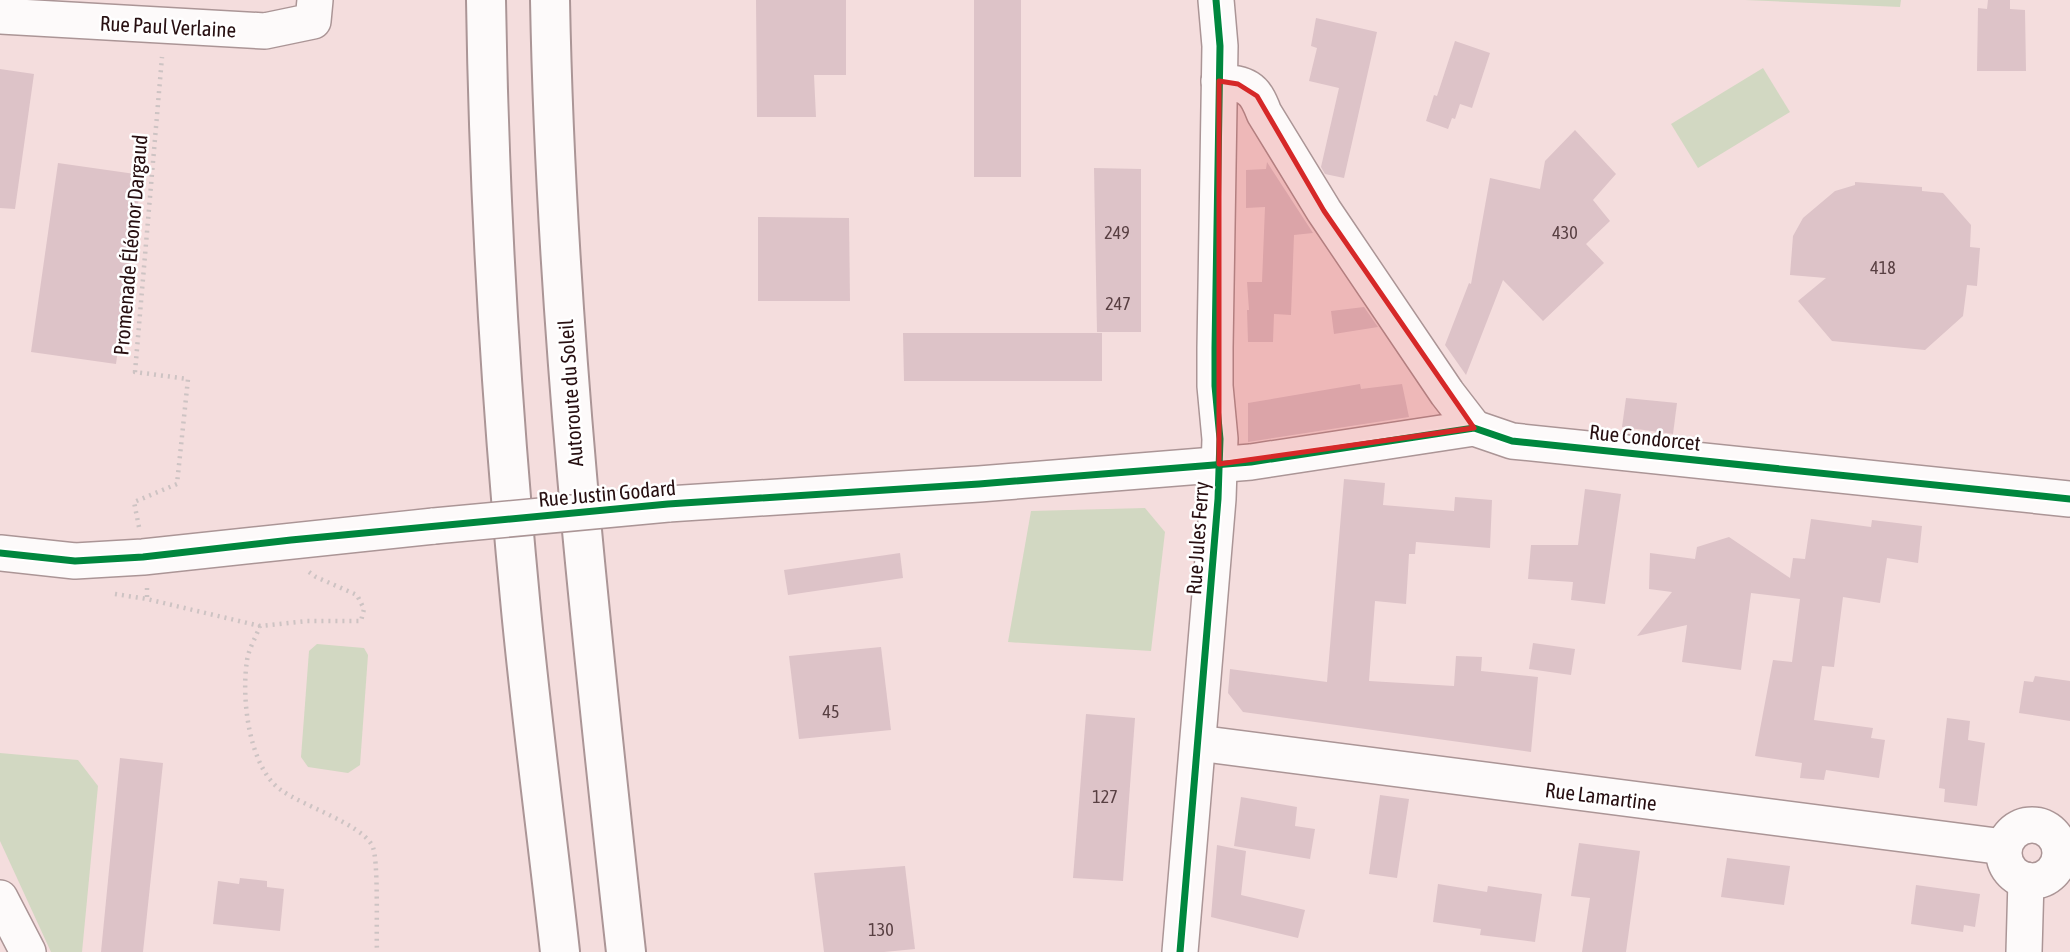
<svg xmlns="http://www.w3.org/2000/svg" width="2070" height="952" font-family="'Asap Condensed',sans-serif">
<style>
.green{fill:#d2d8c2}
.building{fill:#ddc3c8}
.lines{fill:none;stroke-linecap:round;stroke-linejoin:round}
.minor-casing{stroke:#ab9596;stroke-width:38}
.highway-casing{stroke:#ab9596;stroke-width:42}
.path{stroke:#cdc3c3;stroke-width:4.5;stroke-dasharray:2 5;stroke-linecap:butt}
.minor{stroke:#fdfafa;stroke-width:35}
.highway{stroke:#fdfafa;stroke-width:38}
.minor-bridge-casing{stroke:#ab9596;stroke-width:38;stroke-linecap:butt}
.minor-bridge{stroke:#fdfafa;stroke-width:35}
.cycleway-casing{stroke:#fff;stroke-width:11}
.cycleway{stroke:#00873e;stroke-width:7}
.marked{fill:#d62828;fill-opacity:0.2;stroke:#d62828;stroke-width:5;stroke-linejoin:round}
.labels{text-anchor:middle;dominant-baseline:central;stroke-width:5;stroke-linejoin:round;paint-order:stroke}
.number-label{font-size:18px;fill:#583f42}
.street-label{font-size:21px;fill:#270f11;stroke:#fff}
</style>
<rect width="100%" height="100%" fill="#f4dddd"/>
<!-- green -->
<g class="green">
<path d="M1745,0h156l-1,7z"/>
<path d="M1763,68l27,44 -92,56 -27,-44z"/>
<path d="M1145,508l20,24 -14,119 -143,-9 23,-131z"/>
<path d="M317,644l47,4 4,7 -8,110 -12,8 -40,-6 -7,-10 8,-106z"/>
<path d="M0,753l78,7 20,26 -16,166h-31l-51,-111z"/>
</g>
<!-- building -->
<g class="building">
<path d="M756,0h90v75h-32l2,42h-59z"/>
<rect x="974" y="0" width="47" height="177"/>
<path d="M1988,0h22v9l15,1 1,61h-49l1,-63 9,1z"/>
<path d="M1316,18l61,14 -33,146 -19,-4 -4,-7 18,-79 -30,-7 8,-33 -6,-2z"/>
<path d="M1455,41l35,12 -18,55 -12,-4 -5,15 -3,-1 -4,11 -22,-8 8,-26 3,1z"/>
<path d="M0,69l34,5 -19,135 -15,-1z"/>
<path d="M1575,130l41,44 -23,26 17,21 -24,23 18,19 -61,58 -40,-41 -37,95 -21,-30 24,-62 2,1 19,-106 50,11 5,-28z"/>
<path d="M1267,162l46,71 -19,2 -3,80 -17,-1 -1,28h-25l-1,-32h2l-2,-28h15l3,-75 -19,1v-38l20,-1z"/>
<path d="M58,163l84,12 -26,189 -85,-12z"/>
<path d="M1094,168l47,1v163h-44z"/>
<path d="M1855,182l67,5v4l21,2 28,32 -1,22 10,1 -3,38 -10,-1 -4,31 -38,34 -93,-9 -34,-40 28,-23 -36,-3 3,-39 10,-18 32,-27 20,-6z"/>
<path d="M758,217l91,1 1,83h-92z"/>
<path d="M1364,307l14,20 -44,7 -3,-23z"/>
<path d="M903,333h199v48h-198z"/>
<path d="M1360,384l1,5 41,-5 7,33 -161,25v-39z"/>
<path d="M1626,398l51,5 -4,31 -51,-7z"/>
<path d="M1344,479l41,4 -2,22 71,6 1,-14 37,3 -2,48 -74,-6 -1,12h-6l-3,50 -31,-3 -6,80 85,5 2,-30 26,1 -1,14 57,6 -7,75 -288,-40 -15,-19 2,-24 97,13z"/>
<path d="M1585,489l36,5 -16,110 -34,-4 2,-18 -45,-3 3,-34h47z"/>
<path d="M1811,519l60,8 1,-7 50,6 -4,37 -31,-5 -7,45 -37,-6 -9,70 -12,-1 -8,54 59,8 -2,10 14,2 -6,38 -53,-8 -2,10 -24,-2 2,-15 -47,-7 18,-96 19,2 8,-63 -49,-6 -10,77 -59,-8 5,-37 -50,11 35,-44 -23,-3 1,-36 45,6 2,-12 32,-10 61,41 3,-20 12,1z"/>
<path d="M900,553l3,25 -115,17 -4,-25z"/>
<path d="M1533,643l42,6 -4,26 -42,-6z"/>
<path d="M881,647l10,83 -92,9 -10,-83z"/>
<path d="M2035,676l35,5v40l-51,-8 5,-32 9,1z"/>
<path d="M1086,714l49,4 -12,163 -50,-3z"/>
<path d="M1947,718l23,3 -2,19 17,3 -8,63 -33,-4 1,-13 -6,-1z"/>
<path d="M120,758l43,5 -20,189h-42z"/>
<path d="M1380,795l29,4 -12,79 -28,-4z"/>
<path d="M1241,797l56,10 -2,19 20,3 -5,30 -76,-13z"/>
<path d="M1579,843l61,8 -14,101h-44l8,-54 -19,-2z"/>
<path d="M1217,845l29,6 -5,44 64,15 -7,28 -87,-21z"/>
<path d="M1727,858l63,8 -6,39 -63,-8z"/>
<path d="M905,866l10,83 -31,3h-60l-10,-79z"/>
<path d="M240,878l27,3v6l17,2 -4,42 -67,-7 5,-43 21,3z"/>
<path d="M1438,884l49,8 1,-6 54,8 -7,48 -55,-7 1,-6 -48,-7z"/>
<path d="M1916,885l64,9 -5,33 -11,-2 -1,7 -52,-8z"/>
</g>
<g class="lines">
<defs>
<g id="minor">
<path d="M0,16l265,15 48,-10 2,-21"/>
<path d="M1219,81c28,4 35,5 45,32l60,98 123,182 27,35"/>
<path d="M668,504l311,-20 272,-22 223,-34 38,13 558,58"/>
<path d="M0,553l75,8 68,-4 291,-31"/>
<path d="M1198,743l806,104"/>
<circle cx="2032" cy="853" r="28"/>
<path d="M0,898l28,54"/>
<path d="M1180,952l38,-453 2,-60 -5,-53v-38l5,-302 -4,-46"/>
<path d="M2024,952l2,-72"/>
</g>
<g id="highway">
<path d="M486,0c3,200 15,400 34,599 11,118 27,235 40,353"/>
<path d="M550,0c6,319 41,635 76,952"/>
</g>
</defs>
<!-- minor casing -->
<use href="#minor" class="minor-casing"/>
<!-- highway casing -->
<use href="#highway" class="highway-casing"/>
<!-- path -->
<g class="path">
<path d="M139,527l-5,-25 43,-18 11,-105 -53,-7 27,-315"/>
<path d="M309,572l7,5 41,18 7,14 -3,12h-54l-47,5c-4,11 -12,24 -13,35 -6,37 2,107 34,129 22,16 78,33 91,55 7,12 4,88 5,107"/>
<path d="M147,588v11"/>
<path d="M115,594l32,5 113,27"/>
</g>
<!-- minor -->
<use href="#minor" class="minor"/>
<!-- highway -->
<use href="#highway" class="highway"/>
<defs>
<path id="minor-bridge" d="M434,526l234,-22"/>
</defs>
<!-- minor-bridge casing -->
<use href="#minor-bridge" class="minor-bridge-casing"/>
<!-- minor-bridge -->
<use href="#minor-bridge" class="minor-bridge"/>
<defs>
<g id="cycleway">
<path d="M0,553l75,8 68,-4 148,-17 377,-36 311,-20 272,-22 223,-34 38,13 558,58"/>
<path d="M1180,952l38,-453 2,-60 -5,-53v-38l5,-302 -4,-46"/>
</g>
</defs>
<!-- cycleway casing -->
<use href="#cycleway" class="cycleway-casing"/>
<!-- cycleway -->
<use href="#cycleway" class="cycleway"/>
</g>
<!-- marked area -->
<path class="marked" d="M1219,81l19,3 19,12 67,115 150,217 -255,36z"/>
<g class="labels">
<!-- number labels -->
<g class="number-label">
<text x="1117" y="232">249</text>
<text x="1565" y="232">430</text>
<text x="1883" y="267">418</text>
<text x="1118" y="303">247</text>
<text x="831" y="711">45</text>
<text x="1105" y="796">127</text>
<text x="881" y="929">130</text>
</g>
<!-- street labels -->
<g class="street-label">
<text transform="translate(168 26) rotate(3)">Rue Paul Verlaine</text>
<text transform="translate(130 245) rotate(-85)">Promenade Éléonor Dargaud</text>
<text transform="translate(570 393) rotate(-94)">Autoroute du Soleil</text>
<text transform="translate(1645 437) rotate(6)">Rue Condorcet</text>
<text transform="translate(607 493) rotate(-5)">Rue Justin Godard</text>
<text transform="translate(1197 538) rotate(-86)">Rue Jules Ferry</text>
<text transform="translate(1601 796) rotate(7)">Rue Lamartine</text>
</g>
</g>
</svg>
